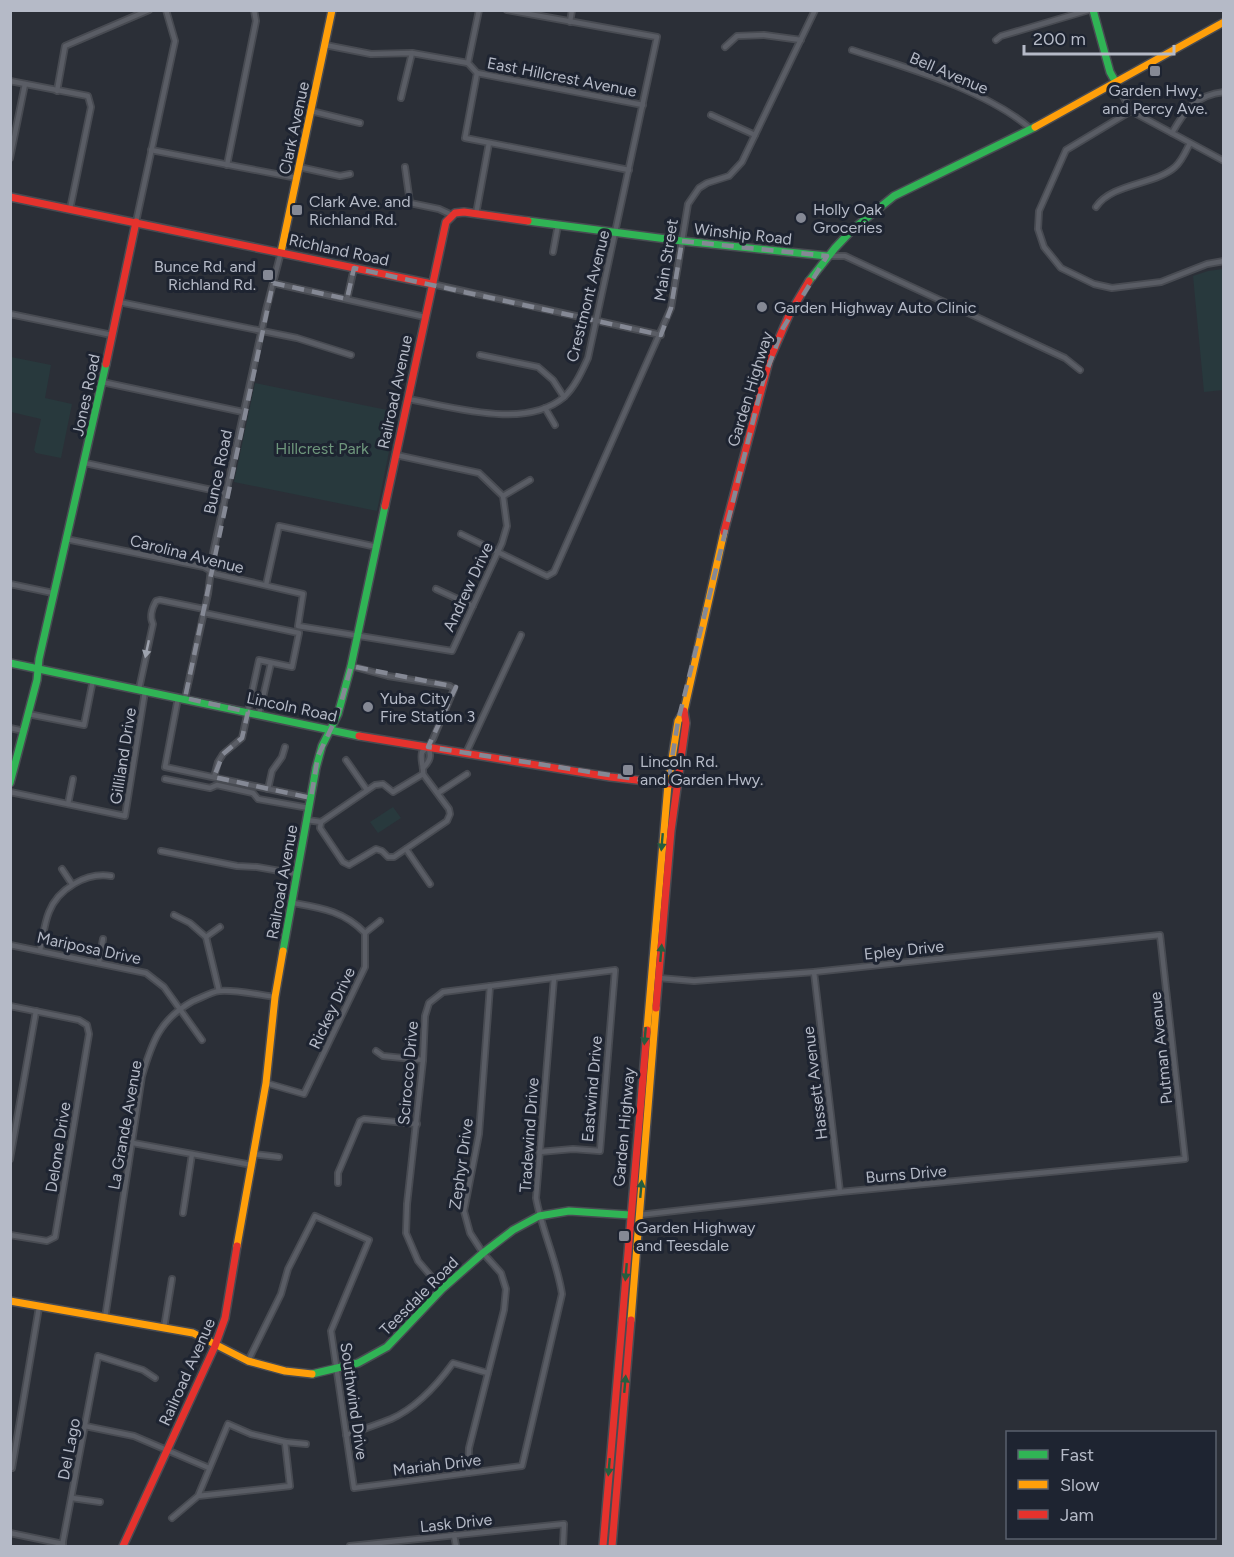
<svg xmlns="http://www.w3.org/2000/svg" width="1234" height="1557" font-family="Figtree,sans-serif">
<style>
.green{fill:#28393d}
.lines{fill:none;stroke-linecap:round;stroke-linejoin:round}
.street-casing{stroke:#484b52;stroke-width:8}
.fast-casing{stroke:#484b52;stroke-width:10}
.slow-casing{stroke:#484b52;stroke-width:10}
.jam-casing{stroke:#484b52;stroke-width:10}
.street{stroke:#5a5d65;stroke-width:4.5}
.fast{stroke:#30b455;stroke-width:7}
.slow{stroke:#ff9f0a;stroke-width:7}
.jam{stroke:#e5322d;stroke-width:7}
.oneway{fill:#9ea3ae}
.oneway2{fill:#255e3f}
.marked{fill:none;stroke:#858995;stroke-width:4.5;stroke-dasharray:12 8;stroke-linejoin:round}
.poi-dot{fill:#858995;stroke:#1e2431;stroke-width:2}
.labels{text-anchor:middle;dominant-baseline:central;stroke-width:6;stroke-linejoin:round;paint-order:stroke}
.street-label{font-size:16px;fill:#b5bac7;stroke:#1e2431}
.poi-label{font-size:16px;fill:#b5bac7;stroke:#1e2431;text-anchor:start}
.park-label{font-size:16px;fill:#6e967c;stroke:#1e2431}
</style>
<rect width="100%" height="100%" fill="#2b2f37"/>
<!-- green -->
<g class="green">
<path d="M1223,269v121l-19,2 -11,-116 15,-5z"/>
<path d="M11,357l40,8 -6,33 27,6 -11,54 -25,-5 -2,-3 7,-31 -30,-7z"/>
<path d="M255,383l142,29 -20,99 -143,-29z"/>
<path d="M393,807l8,11 -23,15 -8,-11z"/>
</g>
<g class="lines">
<defs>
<g id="street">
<path d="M479,10l-11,53 9,10 -12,65 164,32"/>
<path d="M570,22l2,-12"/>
<path d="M996,40l5,-4 88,-26"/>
<path d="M325,45l46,9 41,-1 56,10"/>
<path d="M725,47l12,-11 27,-1 37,5"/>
<path d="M852,50c56,18 134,40 179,79"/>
<path d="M477,73l166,32"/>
<path d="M10,81l78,15 3,11 -21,102"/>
<path d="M1115,81l16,30 93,50"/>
<path d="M57,91l8,-45 84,-36"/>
<path d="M401,98l11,-45"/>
<path d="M311,111l49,12"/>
<path d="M1131,111l-65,39 -27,61 -1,18 6,18 17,21 33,16 18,4 49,-6 46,-18 17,-3"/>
<path d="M711,115l44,20"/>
<path d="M1172,133c13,-23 24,-38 52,-41"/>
<path d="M151,150l146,28"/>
<path d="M10,158l15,-74"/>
<path d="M227,165l29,-144 -2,-11"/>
<path d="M299,167l41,9 10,-2"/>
<path d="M405,167l5,36 29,6 13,6"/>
<path d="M1096,207c16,-24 59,-22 79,-40 7,-6 11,-16 15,-24"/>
<path d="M476,214l13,-71"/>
<path d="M136,222l39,-181 -9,-31"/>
<path d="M553,252l5,-27"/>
<path d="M827,256h18l220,102 15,12"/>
<path d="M273,283l152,34"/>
<path d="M432,284l229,51"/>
<path d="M347,299l7,-31"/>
<path d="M119,302l178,36 54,17"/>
<path d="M10,314l102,21"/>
<path d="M480,355l58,12 15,13 11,17"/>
<path d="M102,382l141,30"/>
<path d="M408,399c45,8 118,31 156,-2 11,-10 18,-26 24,-39l69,-321 -150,-27"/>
<path d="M545,408l10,17"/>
<path d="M85,463l141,30"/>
<path d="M503,496l27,-16"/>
<path d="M461,534l86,42 7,-4 117,-264 17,-104 11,-16 8,-5 22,-7 13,-14 73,-152"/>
<path d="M66,539l138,28 12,7 87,20 -5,32 154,25 50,-108 5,-17 -4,-30 -24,-23 -83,-18"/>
<path d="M10,584l43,9"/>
<path d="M266,585l13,-59 98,21"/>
<path d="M436,589l37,17"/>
<path d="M204,613l95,20 -7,34 -33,-7 -17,78 -19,16 -5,8 -4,15"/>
<path d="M351,666l37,10 62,10 4,3 -21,50 -5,8 -6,5c-2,9 2,14 1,22"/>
<path d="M139,689l14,-65c-4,-8 -1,-16 3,-23l4,-1 44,9"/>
<path d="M178,698l-13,69 146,31"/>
<path d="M185,698l23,-104 5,-41 13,-60 40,-183 15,-58"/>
<path d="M28,714l56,11 9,-45"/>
<path d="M259,714l12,-51"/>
<path d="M10,728l14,3"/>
<path d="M466,753l55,-118"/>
<path d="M346,760l21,30"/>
<path d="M423,768c7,-7 9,-12 5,-21"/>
<path d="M165,779l45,9 7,-3 36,8 5,6 51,9"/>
<path d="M268,789l4,-18 10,-14 3,-10"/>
<path d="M10,792l115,24 20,-125"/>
<path d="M438,793l29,-19"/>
<path d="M68,804l5,-25"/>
<path d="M307,820l14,2 54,-37 8,-1 10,8 30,-18 26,35 1,5 -3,7 -53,36h-6l-6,-6 -6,-2 -27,16 -6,-3 -23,-34 1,-6"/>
<path d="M406,849l24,35"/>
<path d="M161,851l76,15 20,1 40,7"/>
<path d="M62,869l10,15"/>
<path d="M174,915l16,8 16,14 13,54"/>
<path d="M365,933l15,-12"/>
<path d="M206,937l14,-10"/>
<path d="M10,945l136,28 18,14 38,53"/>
<path d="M40,950c3,-12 4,-26 9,-38 9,-23 37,-40 62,-36"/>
<path d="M99,962l4,-23"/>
<path d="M814,972l26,220"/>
<path d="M10,1006l69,14 8,5 2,9 -34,203 -8,4 -37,-6"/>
<path d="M376,1051l7,5 40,4"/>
<path d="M266,1083l38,11 61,-127v-34c-21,-22 -44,-25 -72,-30"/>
<path d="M133,1143l119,22"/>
<path d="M253,1154l26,3"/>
<path d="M10,1159l26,-148"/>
<path d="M338,1183v-10l22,-52 4,-2 53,5"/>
<path d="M183,1213l9,-59"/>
<path d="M639,1215l201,-23 345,-33 -25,-224 -346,37 -120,9 -35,-3"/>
<path d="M442,1289l-24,-28 -12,-28 1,-29 16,-144 2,-44 4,-13 14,-11 172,-22 -15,181 -27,-2 -34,3"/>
<path d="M105,1318l37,-242c10,-34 18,-57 51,-75 8,-3 18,-9 26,-10 14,-2 41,4 56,6"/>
<path d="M164,1328l8,-49"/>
<path d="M248,1361l33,-67 7,-25 27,-53 54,24 -38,91 23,157 168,-22 40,-172c-5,-33 -20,-63 -26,-96l18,-220"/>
<path d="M85,1426l49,10 75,32"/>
<path d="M346,1435c15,-5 30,-10 45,-16 25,-11 46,-34 62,-56l35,10"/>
<path d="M285,1442l21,2"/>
<path d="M10,1468h2l27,-161"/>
<path d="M468,1473l1,-25 35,-138 2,-21 -5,-16 -18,-20 -13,-20 -6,-22 15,-77 11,-148"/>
<path d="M72,1498l28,4"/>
<path d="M172,1518l26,-22 92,-10 -5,-44 -34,-8 -23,-10 -30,72"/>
<path d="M10,1533l53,11"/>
<path d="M454,1535l2,11"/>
<path d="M62,1546l36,-190 45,14 12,8"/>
<path d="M350,1546l214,-22 -1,22"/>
</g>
<g id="fast">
<path d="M1093,10l17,62 5,9"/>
<path d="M528,221l154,20 145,15"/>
<path d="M809,281l26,-33 18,-19 41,-33 141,-69"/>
<path d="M10,663l349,73"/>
<path d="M10,783l27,-103 2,-21 67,-295"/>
<path d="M283,951l33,-183 6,-22 16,-32 13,-48 34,-160"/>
<path d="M312,1374l46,-11 29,-16 55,-58 41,-36 30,-23 26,-14 30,-5 61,4"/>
</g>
<g id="slow">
<path d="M1035,127l189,-105"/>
<path d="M281,252l51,-242"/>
<path d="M647,1030l21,-246 10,-63 6,-10 40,-179"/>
<path d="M237,1246l29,-163 9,-86 8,-46"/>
<path d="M10,1301l183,32 55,28 37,10 27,3"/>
<path d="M631,1320l25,-312"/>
</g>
<g id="jam">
<path d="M10,197l422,87"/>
<path d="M106,364l30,-142"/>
<path d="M385,506l61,-284 9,-9 9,-1 64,9"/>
<path d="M724,532l45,-171 21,-48 19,-32"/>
<path d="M359,736l251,41 62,7"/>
<path d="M656,1008l15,-177 15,-108 -2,-12"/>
<path d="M123,1546l92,-200 10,-28 12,-72"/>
<path d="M603,1546l44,-516"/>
<path d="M612,1546l19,-226"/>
</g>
</defs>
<!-- street casing -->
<use href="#street" class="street-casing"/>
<!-- fast casing -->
<use href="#fast" class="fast-casing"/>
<!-- slow casing -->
<use href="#slow" class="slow-casing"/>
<!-- jam casing -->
<use href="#jam" class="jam-casing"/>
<!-- street -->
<use href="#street" class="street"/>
<!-- fast -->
<use href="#fast" class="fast"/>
<!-- slow -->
<use href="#slow" class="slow"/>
<!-- jam -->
<use href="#jam" class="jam"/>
</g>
<!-- one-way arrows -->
<defs><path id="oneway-solid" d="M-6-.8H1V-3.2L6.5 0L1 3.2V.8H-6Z" transform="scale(1.5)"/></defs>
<use class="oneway" href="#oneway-solid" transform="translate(147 649) rotate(102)"/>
<g class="oneway2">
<use href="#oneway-solid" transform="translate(662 842) rotate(95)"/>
<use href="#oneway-solid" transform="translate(661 953) rotate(-85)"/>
<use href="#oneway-solid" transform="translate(645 1036) rotate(95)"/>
<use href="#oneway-solid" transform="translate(641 1189) rotate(-85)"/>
<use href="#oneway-solid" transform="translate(626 1272) rotate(95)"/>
<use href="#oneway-solid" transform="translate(625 1384) rotate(-85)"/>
<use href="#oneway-solid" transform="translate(609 1467) rotate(95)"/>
</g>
<!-- marked area -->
<path class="marked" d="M682,241l145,15 -44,72 -20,53 -85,340 -10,63 -240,-37 28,-60 -105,-21 -13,48 -20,42 -7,42 -97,-21 9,-23 19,-16 6,-26 -63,-14 88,-415 74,16 7,-31 307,67 10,-27z"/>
<!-- markers -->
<g class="poi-dot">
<rect x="1149" y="65" width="12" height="12" rx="3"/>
<rect x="291" y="204" width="12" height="12" rx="3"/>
<circle cx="801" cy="218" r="6"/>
<rect x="262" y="269" width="12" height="12" rx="3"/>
<circle cx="762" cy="307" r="6"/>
<circle cx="368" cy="707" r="6"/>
<rect x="622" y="764" width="12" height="12" rx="3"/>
<rect x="618" y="1230" width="12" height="12" rx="3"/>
</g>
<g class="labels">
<!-- street labels -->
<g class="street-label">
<text transform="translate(949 73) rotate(23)">Bell Avenue</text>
<text transform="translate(562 77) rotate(11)">East Hillcrest Avenue</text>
<text transform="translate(294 128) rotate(-78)">Clark Avenue</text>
<text transform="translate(743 234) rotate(6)">Winship Road</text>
<text transform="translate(339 250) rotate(12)">Richland Road</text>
<text transform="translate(666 260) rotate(-81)">Main Street</text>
<text transform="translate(588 296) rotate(-76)">Crestmont Avenue</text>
<text transform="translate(750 389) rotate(-73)">Garden Highway</text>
<text transform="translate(395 392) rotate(-78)">Railroad Avenue</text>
<text transform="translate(86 395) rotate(-78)">Jones Road</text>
<text transform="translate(218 472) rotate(-78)">Bunce Road</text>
<text transform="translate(187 554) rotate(14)">Carolina Avenue</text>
<text transform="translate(468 587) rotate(-65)">Andrew Drive</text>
<text transform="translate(292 707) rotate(12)">Lincoln Road</text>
<text transform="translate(123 756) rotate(-81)">Gilliland Drive</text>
<text transform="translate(282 882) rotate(-80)">Railroad Avenue</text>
<text transform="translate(89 948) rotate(12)">Mariposa Drive</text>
<text transform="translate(904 950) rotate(-6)">Epley Drive</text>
<text transform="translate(332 1008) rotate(-65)">Rickey Drive</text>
<text transform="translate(1161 1048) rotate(-96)">Putman Avenue</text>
<text transform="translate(408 1073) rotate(-85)">Scirocco Drive</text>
<text transform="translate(815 1083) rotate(-97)">Hassett Avenue</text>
<text transform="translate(592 1089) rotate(-85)">Eastwind Drive</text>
<text transform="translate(125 1125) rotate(-80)">La Grande Avenue</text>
<text transform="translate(624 1127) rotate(-85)">Garden Highway</text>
<text transform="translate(529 1135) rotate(-86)">Tradewind Drive</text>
<text transform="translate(58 1147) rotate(-81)">Delone Drive</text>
<text transform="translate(461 1164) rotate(-82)">Zephyr Drive</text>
<text transform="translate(906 1174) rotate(-5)">Burns Drive</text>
<text transform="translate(419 1296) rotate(-45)">Teesdale Road</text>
<text transform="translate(187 1372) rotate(-66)">Railroad Avenue</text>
<text transform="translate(354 1401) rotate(82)">Southwind Drive</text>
<text transform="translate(69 1449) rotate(-79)">Del Lago</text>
<text transform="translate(437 1465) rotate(-7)">Mariah Drive</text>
<text transform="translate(456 1523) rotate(-6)">Lask Drive</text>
</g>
<!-- poi labels -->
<g class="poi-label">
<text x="1155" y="90" text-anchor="middle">Garden Hwy.<tspan x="1155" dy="18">and Percy Ave.</tspan></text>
<text x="309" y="201">Clark Ave. and<tspan x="309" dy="18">Richland Rd.</tspan></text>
<text x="813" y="209">Holly Oak<tspan x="813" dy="18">Groceries</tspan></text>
<text x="256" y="266" text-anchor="end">Bunce Rd. and<tspan x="256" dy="18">Richland Rd.</tspan></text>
<text x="774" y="307">Garden Highway Auto Clinic</text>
<text x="380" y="698">Yuba City<tspan x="380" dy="18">Fire Station 3</tspan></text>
<text x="640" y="761">Lincoln Rd.<tspan x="640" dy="18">and Garden Hwy.</tspan></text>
<text x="636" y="1227">Garden Highway<tspan x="636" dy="18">and Teesdale</tspan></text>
</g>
<!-- park labels -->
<g class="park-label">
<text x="322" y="448">Hillcrest Park</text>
</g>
</g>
<!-- border -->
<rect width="1234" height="1557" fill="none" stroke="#b5bac7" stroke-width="24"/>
<!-- legend -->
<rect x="1006" y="1431" width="210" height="108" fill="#1e2431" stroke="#5a606d" stroke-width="1.5"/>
<rect x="1018" y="1450" width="30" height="9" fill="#30b455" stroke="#5a606d" stroke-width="1.5"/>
<text x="1060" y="1461" font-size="18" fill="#b5bac7">Fast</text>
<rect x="1018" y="1480" width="30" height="9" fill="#ff9f0a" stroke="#5a606d" stroke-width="1.5"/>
<text x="1060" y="1491" font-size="18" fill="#b5bac7">Slow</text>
<rect x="1018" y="1510" width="30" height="9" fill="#e5322d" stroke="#5a606d" stroke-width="1.5"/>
<text x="1060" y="1521" font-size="18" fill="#b5bac7">Jam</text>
<!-- scale -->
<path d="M1024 45v9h150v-9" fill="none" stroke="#b5bac7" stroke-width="3"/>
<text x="1033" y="45" font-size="18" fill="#b5bac7" stroke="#1e2431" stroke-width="4.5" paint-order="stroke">200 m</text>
</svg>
